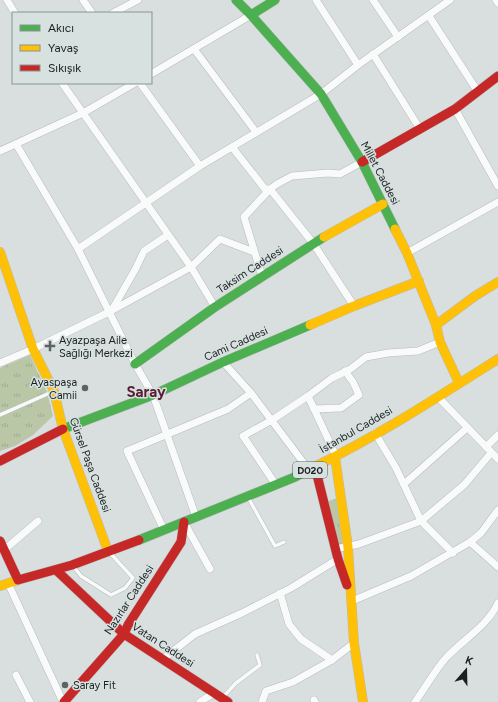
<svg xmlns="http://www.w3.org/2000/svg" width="498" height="702" font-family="Figtree,sans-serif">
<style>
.park{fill:url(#park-tufts)}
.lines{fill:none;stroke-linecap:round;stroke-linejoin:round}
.lane-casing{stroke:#b8bcbc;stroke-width:4.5}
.street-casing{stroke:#b8bcbc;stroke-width:8}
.fast-casing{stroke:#b8bcbc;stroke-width:10}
.slow-casing{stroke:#b8bcbc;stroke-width:10}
.jam-casing{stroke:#b8bcbc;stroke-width:10}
.lane{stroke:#f9fafa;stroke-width:3.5}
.street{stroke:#f9fafa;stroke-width:7}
.fast{stroke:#4caf50;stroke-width:9}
.slow{stroke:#ffc107;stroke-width:9}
.jam{stroke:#c62828;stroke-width:9}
.poi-dot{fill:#5e6262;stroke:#d6e1e0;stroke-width:1.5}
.labels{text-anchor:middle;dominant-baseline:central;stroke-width:3;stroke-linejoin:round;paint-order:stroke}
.shield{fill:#d6e1e0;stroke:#535959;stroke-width:1}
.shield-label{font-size:10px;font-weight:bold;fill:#1b1f1f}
.street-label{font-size:11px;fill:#1b1f1f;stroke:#d6e1e0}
.poi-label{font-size:11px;fill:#1b1f1f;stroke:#d6e1e0;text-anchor:start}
.district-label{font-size:15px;font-weight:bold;fill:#5c1a33;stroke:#d6e1e0}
</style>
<defs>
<pattern id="park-tufts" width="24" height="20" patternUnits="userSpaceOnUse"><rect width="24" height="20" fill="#bac7a7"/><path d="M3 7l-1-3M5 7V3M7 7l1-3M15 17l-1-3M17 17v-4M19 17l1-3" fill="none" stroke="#9faa8f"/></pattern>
</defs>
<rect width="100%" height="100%" fill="#d9dede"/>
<!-- park -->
<g class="park">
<path d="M30,355l17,37 6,24 -20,19 -18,11 -15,5v-83z"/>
<path d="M337,498l6,46 -5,1 -12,-43z"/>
</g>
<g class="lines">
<defs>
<g id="lane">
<path d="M0,415l52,-23"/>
<path d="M249,499l26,47 9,-4"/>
<path d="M74,567l7,9 30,19 14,-7 8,-10 -22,-24"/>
<path d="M223,697l13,-14 24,-18 -3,-10"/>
</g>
<g id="street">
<path d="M7,0l8,13"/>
<path d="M83,0l9,13"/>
<path d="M316,0l42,65"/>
<path d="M373,0l25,37"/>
<path d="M496,0l2,3"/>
<path d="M113,13l25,-13"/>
<path d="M429,16l49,76"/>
<path d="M194,49l62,83"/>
<path d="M373,54l47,75"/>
<path d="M151,74l100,-59"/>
<path d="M62,83l129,184 24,40"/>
<path d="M140,83l60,83"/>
<path d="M455,109l43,77"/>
<path d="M16,144l62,105 57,115 18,31 43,122"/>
<path d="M232,147l33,42h5l43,54 41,63"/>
<path d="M0,151l83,-38 52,-30"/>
<path d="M78,249l122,-83 121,-72 37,-29 92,-65"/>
<path d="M407,253l91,-51"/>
<path d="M262,276l-18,-59 26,-28 7,-5 15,-8 36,-3 12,1 22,-12"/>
<path d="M112,310l24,-42 8,-17 24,-16"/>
<path d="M223,362l28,31 58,77"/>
<path d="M0,363l33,-14 76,-37 82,-45 29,-28 34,13"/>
<path d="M308,396l28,60"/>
<path d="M438,397l60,62"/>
<path d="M314,409l27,-1 18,-13 -6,-13 -8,-11"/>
<path d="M375,433l21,35 25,53 32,32"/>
<path d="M486,447l12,-12"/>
<path d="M404,484l63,-56"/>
<path d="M276,485l-33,-49 29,-16 36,-24 24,-18 17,-8 17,-13 22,-4 30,-2 22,-9"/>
<path d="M184,522l26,47"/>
<path d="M164,530l-37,-79 101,-42 23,-16"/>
<path d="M470,542l28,25"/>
<path d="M336,549l23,-5 62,-23 43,-36 27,-32"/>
<path d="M4,550l34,-29"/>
<path d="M8,583l55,119"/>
<path d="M280,593l9,31 12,15 31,21"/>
<path d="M352,601l59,-25 59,-34 11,-9 17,-23"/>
<path d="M163,659l32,-25 47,-21 49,-25 47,-29"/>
<path d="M16,675l14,27"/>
<path d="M314,700l1,2"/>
<path d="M200,702l14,-9"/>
<path d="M262,702l4,-11 27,-9 39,-22 22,-17"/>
<path d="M415,702c10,-14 19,-30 30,-43 18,-20 41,-31 53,-56"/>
</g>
<g id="fast">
<path d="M236,0l15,15 70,79 41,68 33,67"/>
<path d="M251,15l24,-15"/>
<path d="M135,364l80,-57 109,-70"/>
<path d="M63,429l90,-34 70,-33 87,-37"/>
<path d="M139,540l156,-63 19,-10"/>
</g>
<g id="slow">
<path d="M395,229l12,24 29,72 4,17 19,41"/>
<path d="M324,237l59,-33"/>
<path d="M0,252l33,97 21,42 9,38 45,122"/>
<path d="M310,325l44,-19 65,-25"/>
<path d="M436,325l39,-29 23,-14"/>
<path d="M335,457l13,90 6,96 9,59"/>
<path d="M314,467c64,-31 124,-70 184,-108"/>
<path d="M0,586l18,-6"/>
</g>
<g id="jam">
<path d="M362,162l93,-53 43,-33"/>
<path d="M0,461l63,-32"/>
<path d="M315,467l23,92 9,26"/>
<path d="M0,541l18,39 54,-15 67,-25"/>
<path d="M56,570l68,64 104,68"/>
<path d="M64,702l60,-68 4,-9 53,-83 3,-20"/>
</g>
</defs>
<!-- lane casing -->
<use href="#lane" class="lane-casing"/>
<!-- street casing -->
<use href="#street" class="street-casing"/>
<!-- fast casing -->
<use href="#fast" class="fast-casing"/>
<!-- slow casing -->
<use href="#slow" class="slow-casing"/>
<!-- jam casing -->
<use href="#jam" class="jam-casing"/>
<!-- lane -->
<use href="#lane" class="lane"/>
<!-- street -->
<use href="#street" class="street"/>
<!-- fast -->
<use href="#fast" class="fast"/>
<!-- slow -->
<use href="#slow" class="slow"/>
<!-- jam -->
<use href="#jam" class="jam"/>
</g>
<!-- markers -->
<g class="poi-dot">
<path d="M48 340h4v4h4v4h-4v4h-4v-4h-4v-4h4z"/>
<circle cx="85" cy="388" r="4"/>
<circle cx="65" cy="685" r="4"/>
</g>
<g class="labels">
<!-- shield labels -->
<rect class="shield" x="293" y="462" width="34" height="16" rx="3"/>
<g class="shield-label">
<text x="310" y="470">D020</text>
</g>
<!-- street labels -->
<g class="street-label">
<text transform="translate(380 173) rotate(62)">Millet Caddesi</text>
<text transform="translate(250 270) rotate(-33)">Taksim Caddesi</text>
<text transform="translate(236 344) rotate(-24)">Cami Caddesi</text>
<text transform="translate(356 430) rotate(-30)">İstanbul Caddesi</text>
<text transform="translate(90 465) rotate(70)">Gürsel Paşa Caddesi</text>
<text transform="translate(129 600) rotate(-57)">Nazırlar Caddesi</text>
<text transform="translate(163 645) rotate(33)">Vatan Caddesi</text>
</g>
<!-- poi labels -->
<g class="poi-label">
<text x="59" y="340">Ayazpaşa Aile<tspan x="59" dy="13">Sağlığı Merkezi</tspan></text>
<text x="77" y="382" text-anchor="end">Ayaspaşa<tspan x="77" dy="13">Camii</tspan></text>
<text x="73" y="685">Saray Fit</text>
</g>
<!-- district labels -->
<g class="district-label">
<text x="146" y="392">Saray</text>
</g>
</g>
<!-- legend -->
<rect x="12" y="12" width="140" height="72" fill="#d6e1e0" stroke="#8b9393"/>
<rect x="20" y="25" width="20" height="6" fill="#4caf50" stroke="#8b9393"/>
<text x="48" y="32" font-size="12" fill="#1b1f1f">Akıcı</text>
<rect x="20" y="45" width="20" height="6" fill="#ffc107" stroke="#8b9393"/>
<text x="48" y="52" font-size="12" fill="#1b1f1f">Yavaş</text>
<rect x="20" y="65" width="20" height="6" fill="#c62828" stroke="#8b9393"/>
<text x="48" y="72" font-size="12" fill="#1b1f1f">Sıkışık</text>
<!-- north arrow -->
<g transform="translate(466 670) rotate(20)" stroke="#d6e1e0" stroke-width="3" paint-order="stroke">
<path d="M0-3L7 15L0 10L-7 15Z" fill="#1b1f1f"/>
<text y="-6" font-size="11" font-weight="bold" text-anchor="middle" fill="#1b1f1f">K</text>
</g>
</svg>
